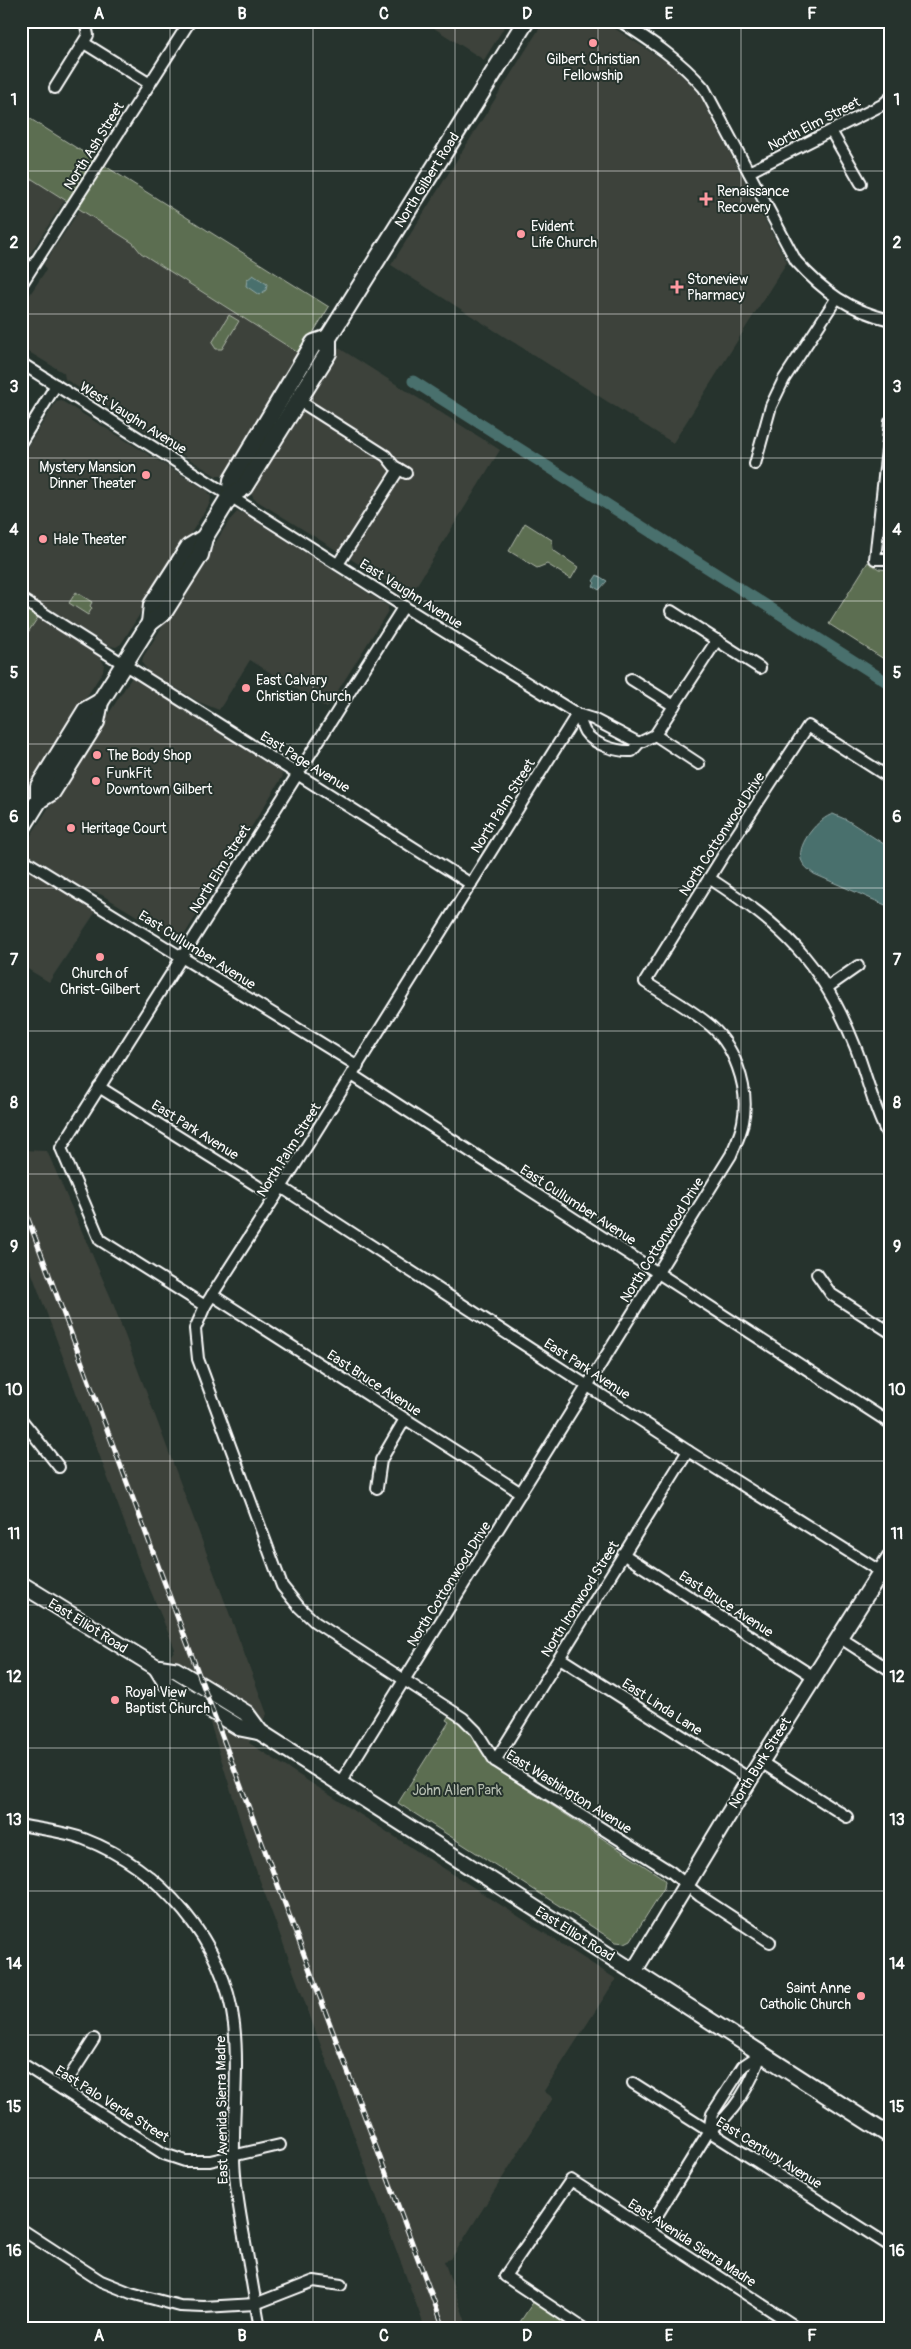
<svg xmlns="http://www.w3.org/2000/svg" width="911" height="2349" font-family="Pangolin,sans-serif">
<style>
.built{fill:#3c423b}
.green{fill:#5c6e51;stroke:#aeb6a8}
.water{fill:#4a6f6d;stroke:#92a9a7}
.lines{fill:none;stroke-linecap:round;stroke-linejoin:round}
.canal{stroke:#4a6f6d;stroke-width:11}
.street-casing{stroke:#fff;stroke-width:14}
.secondary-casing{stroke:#fff;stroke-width:19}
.primary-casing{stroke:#fff;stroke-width:20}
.street{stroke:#26332d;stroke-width:10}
.secondary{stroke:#26332d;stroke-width:15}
.primary{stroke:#26332d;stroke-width:16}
.rail-casing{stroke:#fff;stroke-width:5}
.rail{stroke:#26332d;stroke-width:3;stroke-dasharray:9;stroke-linecap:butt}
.grid{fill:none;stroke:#fff;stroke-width:1;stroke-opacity:0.55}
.poi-dot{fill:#ff9aa2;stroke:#26332d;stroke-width:2}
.labels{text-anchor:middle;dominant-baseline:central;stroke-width:4;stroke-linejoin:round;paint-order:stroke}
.poi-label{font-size:14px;fill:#fff;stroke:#26332d;text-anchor:start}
.street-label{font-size:14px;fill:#fff;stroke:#26332d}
.park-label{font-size:14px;fill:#b6beb1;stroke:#26332d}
.neatline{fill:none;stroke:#fff;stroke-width:2}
.grid-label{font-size:16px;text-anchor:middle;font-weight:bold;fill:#fff}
</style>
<rect width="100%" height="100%" fill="#26332d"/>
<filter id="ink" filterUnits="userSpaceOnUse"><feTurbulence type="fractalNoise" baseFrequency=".02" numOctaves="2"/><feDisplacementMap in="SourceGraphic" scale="10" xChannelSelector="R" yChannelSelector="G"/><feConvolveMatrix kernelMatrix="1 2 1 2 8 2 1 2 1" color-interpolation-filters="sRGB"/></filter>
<g filter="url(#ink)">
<!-- built -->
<g class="built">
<path d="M423,21h85l-24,39z"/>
<path d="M544,21h59l70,45 25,26 89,170 -114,181 -282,-178z"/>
<path d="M21,172l44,28 -44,68z"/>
<path d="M80,209l53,34 8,10 159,101 -76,122h-8l-49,-31 -102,-66 -1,-6 -35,-21h-8v-44l25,-38 -2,-6z"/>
<path d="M339,348l161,102 -90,146 -156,-97 -4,-7z"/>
<path d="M60,400l148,91 3,6 -1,6 -89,141 -5,3 -7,-1 -88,-55v-134l35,-55z"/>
<path d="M237,512l8,1 143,93v5l-61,97 -77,-48 -31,50 -20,-8 -51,-31 -6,-8 1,-6 86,-136z"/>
<path d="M39,616l58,36 7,12 -1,7 -82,130v-161z"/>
<path d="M132,677h3l54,32 19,17 73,46 2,4 -100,161 -5,4 -76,-46 -20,-7 -52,-33 -4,-5v-7z"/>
<path d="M21,863l66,41 8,9 -46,69 -28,-17z"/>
<path d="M21,1150l26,1 64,147 156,416 -18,29 367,236 -72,112 9,7 -102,161 -7,2 24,67h-43l-173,-469 -57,-185 -25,-17 5,-8 -33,-79 -121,-326z"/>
</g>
<!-- green -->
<g class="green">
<path d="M21,113l308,194 -29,47 -159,-101 -8,-10 -112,-71z"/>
<path d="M229,315l10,6 -17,28h-6l-4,-6z"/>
<path d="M525,523l27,17 1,10 25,17 -7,12 -24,-15 -10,4 -28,-17z"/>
<path d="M868,562l11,7 11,1v93l-61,-39z"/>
<path d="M76,592l16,10 -2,4 2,2 -4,7 -19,-12z"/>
<path d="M21,605l18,11 -17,25 -1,-1z"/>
<path d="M451,1713c22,14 28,42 48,58l164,107 2,3 -1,7 -33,52 -6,3 -9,-1 -218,-139 51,-81 -3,-2z"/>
<path d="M536,2298l47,30h-67z"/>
</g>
<!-- water -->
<g class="water">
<path d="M253,275l14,9 -1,6 -7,5 -13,-9 1,-6z"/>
<path d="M597,575l10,6 -8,9 -6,-4 2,-3 -2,-2z"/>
<path d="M833,814l14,6 43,28v59l-76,-33c-5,-4 -11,-8 -13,-15 -4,-16 18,-41 32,-45z"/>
</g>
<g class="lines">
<!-- canal -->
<path class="canal" d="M413,381l477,303"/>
<defs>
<g id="street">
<path d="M620,21c31,20 60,39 84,67l92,173c28,31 53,49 94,59"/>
<path d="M84,43l66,41"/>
<path d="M55,88l33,-53 -3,-14"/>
<path d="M831,131l30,52"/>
<path d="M749,172l133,-67 8,-7"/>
<path d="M21,285l169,-264"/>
<path d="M21,363l374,238 182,113 -302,483 -70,109 -10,23 3,30 84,227 17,21 16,15 148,96 13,13 19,30 176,111 29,24 70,46"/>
<path d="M298,400l88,56 8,10 12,7"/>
<path d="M890,422l-15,137h15"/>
<path d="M21,442l35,-57"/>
<path d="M755,464l16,-58 13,-27 52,-80"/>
<path d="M338,564l61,-95"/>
<path d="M21,599l450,285"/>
<path d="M671,611l89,57"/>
<path d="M631,679l43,27"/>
<path d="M655,735l44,29"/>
<path d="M639,743l-46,-24 -16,-5c3,5 5,13 8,18 9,13 33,20 47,19l7,-8 16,-8 62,-95"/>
<path d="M21,858l337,208"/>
<path d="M709,878c75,49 113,84 146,168 12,30 19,65 35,93"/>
<path d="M828,987l30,-21"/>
<path d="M352,1075l538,348"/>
<path d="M99,1087l176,110"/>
<path d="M281,1187l407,264 193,121"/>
<path d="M817,1274l14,20 59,38"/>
<path d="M212,1295l309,198"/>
<path d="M205,1306l-105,-66 -39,-92 343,-542"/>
<path d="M21,1419l38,48"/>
<path d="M377,1488l4,-28 24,-41"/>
<path d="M623,1554l191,123"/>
<path d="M839,1637l51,33"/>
<path d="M560,1658l190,121"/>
<path d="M495,1761l193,-310"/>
<path d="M761,1762l86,55"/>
<path d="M340,1783l391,-628c4,-10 10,-21 12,-33 7,-35 -9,-79 -37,-100 -19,-15 -41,-27 -61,-40l81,-131 82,-125 82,52"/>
<path d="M21,1825c21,5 43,6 63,14 76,29 140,102 150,185 5,44 -1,87 0,132 0,25 5,50 9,75 6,32 11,65 17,97"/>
<path d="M21,2063l143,91 21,7h25l70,-16"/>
<path d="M633,2083l257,163"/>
<path d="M62,2089l32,-50"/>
<path d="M709,2131c25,-17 43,-48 52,-77"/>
<path d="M21,2229l80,52 30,12 49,13 24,1 51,-3 59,-23 27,4"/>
<path d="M648,2230l61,-99 3,-17 31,-48 18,-12"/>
<path d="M583,2328l-78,-52 66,-96 227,148"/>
</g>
<g id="secondary">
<path d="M21,1584l135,83 20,3 28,17 42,26 14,19 630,404"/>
<path d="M156,1667l10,16 74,45 20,4"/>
<path d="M634,1971l116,-192 140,-222"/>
</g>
<g id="primary">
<path d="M230,496l2,-16 82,-137 14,-5"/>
<path d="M150,623l2,-18 37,-58 15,-9"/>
<path d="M39,800l13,-8 44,-70 4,-20 50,-79 14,-11 36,-57 4,-17 26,-42 14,-9 84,-134v-15l198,-317"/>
<path d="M21,829l18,-29v-14l47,-76 14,-8"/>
</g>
</defs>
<!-- street casing -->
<use href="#street" class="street-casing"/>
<!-- secondary casing -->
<use href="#secondary" class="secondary-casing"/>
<!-- primary casing -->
<use href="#primary" class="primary-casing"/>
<!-- street -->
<use href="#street" class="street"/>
<!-- secondary -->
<use href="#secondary" class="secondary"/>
<!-- primary -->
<use href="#primary" class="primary"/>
<defs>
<path id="rail" d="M21,1200l423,1128"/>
</defs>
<!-- rail casing -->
<use href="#rail" class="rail-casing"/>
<!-- rail -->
<use href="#rail" class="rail"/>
</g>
</g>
<!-- grid -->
<path class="grid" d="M170,21v2307M313,21v2307M455,21v2307M598,21v2307M741,21v2307M21,171h869M21,314h869M21,458h869M21,601h869M21,744h869M21,888h869M21,1031h869M21,1174h869M21,1318h869M21,1461h869M21,1605h869M21,1748h869M21,1891h869M21,2035h869M21,2178h869"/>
<!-- markers -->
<g class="poi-dot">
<circle cx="593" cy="43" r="5"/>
<path d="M703.5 191.5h5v5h5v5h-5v5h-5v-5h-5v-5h5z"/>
<circle cx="521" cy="234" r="5"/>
<path d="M674.5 279.5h5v5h5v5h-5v5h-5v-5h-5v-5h5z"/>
<circle cx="146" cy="475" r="5"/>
<circle cx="43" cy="539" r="5"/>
<circle cx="246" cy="688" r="5"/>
<circle cx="97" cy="755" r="5"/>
<circle cx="96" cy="781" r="5"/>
<circle cx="71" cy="828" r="5"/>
<circle cx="100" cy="957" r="5"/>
<circle cx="115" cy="1700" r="5"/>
<circle cx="861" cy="1996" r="5"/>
</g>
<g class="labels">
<!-- poi labels -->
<g class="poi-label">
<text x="593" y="59" text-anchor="middle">Gilbert Christian<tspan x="593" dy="16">Fellowship</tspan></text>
<text x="717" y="191">Renaissance<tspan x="717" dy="16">Recovery</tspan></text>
<text x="531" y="226">Evident<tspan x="531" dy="16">Life Church</tspan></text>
<text x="687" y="279">Stoneview<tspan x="687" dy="16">Pharmacy</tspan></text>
<text x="136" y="467" text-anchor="end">Mystery Mansion<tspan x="136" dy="16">Dinner Theater</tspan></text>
<text x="53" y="539">Hale Theater</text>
<text x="256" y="680">East Calvary<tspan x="256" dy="16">Christian Church</tspan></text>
<text x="107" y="755">The Body Shop</text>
<text x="106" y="773">FunkFit<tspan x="106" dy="16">Downtown Gilbert</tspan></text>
<text x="81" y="828">Heritage Court</text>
<text x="100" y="973" text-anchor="middle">Church of<tspan x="100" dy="16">Christ-Gilbert</tspan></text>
<text x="125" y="1692">Royal View<tspan x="125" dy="16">Baptist Church</tspan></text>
<text x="851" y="1988" text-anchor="end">Saint Anne<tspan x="851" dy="16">Catholic Church</tspan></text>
</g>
<!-- street labels -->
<g class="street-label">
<text transform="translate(814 124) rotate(-27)">North Elm Street</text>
<text transform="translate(94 146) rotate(-58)">North Ash Street</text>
<text transform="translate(427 180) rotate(-58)">North Gilbert Road</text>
<text transform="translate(133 418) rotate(32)">West Vaughn Avenue</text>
<text transform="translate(411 594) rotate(32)">East Vaughn Avenue</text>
<text transform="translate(305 762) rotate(32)">East Page Avenue</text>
<text transform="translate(503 806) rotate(-58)">North Palm Street</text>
<text transform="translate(722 834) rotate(-57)">North Cottonwood Drive</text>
<text transform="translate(220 869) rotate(-58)">North Elm Street</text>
<text transform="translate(197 950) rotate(32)">East Cullumber Avenue</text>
<text transform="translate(195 1130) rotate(32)">East Park Avenue</text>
<text transform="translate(289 1150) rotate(-58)">North Palm Street</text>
<text transform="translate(578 1205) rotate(33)">East Cullumber Avenue</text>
<text transform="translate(662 1240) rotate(-58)">North Cottonwood Drive</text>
<text transform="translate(587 1369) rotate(33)">East Park Avenue</text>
<text transform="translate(374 1383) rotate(33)">East Bruce Avenue</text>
<text transform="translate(449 1584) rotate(-58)">North Cottonwood Drive</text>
<text transform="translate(580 1599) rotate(-58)">North Ironwood Street</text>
<text transform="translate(726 1604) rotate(33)">East Bruce Avenue</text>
<text transform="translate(88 1626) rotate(32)">East Elliot Road</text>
<text transform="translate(662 1707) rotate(33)">East Linda Lane</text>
<text transform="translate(760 1763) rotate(-58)">North Burk Street</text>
<text transform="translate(569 1792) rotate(32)">East Washington Avenue</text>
<text transform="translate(575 1934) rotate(32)">East Elliot Road</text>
<text transform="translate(112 2104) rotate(32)">East Palo Verde Street</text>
<text transform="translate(222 2110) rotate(-91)">East Avenida Sierra Madre</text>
<text transform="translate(769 2153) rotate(32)">East Century Avenue</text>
<text transform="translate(692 2243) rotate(33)">East Avenida Sierra Madre</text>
</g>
<!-- park labels -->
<g class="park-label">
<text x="457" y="1790">John Allen Park</text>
</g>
</g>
<!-- margin -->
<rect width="911" height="2349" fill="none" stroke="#26332d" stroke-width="55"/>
<rect x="28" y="28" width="856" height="2294" class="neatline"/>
<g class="grid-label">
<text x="99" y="19">A</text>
<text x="242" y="19">B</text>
<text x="384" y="19">C</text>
<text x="527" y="19">D</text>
<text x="669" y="19">E</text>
<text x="812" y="19">F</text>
<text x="14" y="105">1</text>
<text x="897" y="105">1</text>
<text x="14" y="248">2</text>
<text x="897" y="248">2</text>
<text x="14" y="392">3</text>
<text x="897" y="392">3</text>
<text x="14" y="535">4</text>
<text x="897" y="535">4</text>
<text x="14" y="678">5</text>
<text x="897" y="678">5</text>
<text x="14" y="822">6</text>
<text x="897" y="822">6</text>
<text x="14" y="965">7</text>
<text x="897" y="965">7</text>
<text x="14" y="1108">8</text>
<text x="897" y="1108">8</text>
<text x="14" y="1252">9</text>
<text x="897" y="1252">9</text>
<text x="14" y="1395">10</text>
<text x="897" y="1395">10</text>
<text x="14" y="1539">11</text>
<text x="897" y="1539">11</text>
<text x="14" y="1682">12</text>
<text x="897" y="1682">12</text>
<text x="14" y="1825">13</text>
<text x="897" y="1825">13</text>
<text x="14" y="1969">14</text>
<text x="897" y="1969">14</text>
<text x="14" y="2112">15</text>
<text x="897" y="2112">15</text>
<text x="14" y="2256">16</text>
<text x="897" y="2256">16</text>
<text x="99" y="2341">A</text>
<text x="242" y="2341">B</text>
<text x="384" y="2341">C</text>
<text x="527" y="2341">D</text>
<text x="669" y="2341">E</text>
<text x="812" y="2341">F</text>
</g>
</svg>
